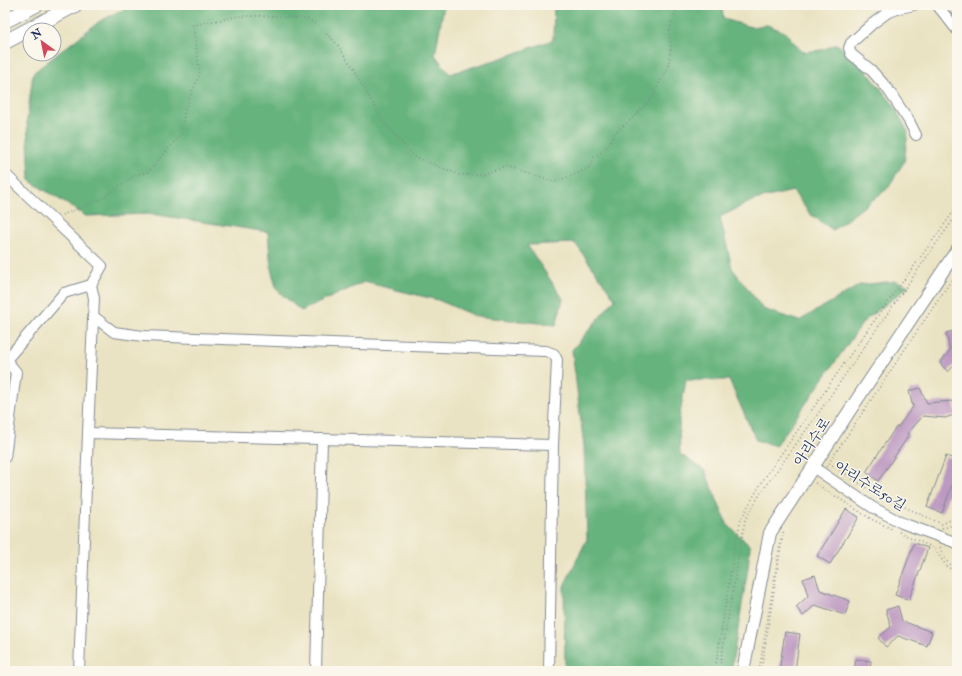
<svg xmlns="http://www.w3.org/2000/svg" width="962" height="676" font-family="'IM FELL Double Pica','Noto Serif KR',serif">
<style>
.forest{fill:#66b37d;stroke:#40716e}
.building{fill:#bc99c1}
.lines{fill:none;stroke-linecap:round;stroke-linejoin:round}
.minor-casing{stroke:#828990;stroke-width:12}
.major-casing{stroke:#828990;stroke-width:14}
.highway-casing{stroke:#828990;stroke-width:16}
.path{stroke:#828990;stroke-width:1.5;stroke-dasharray:1 3;stroke-linecap:butt}
.minor{stroke:#fff;stroke-width:10}
.major{stroke:#fff;stroke-width:12}
.highway{stroke:#fff;stroke-width:14}
.labels{text-anchor:middle;dominant-baseline:central;stroke-width:3;stroke-linejoin:round;paint-order:stroke}
.street-label{font-size:14px;fill:#1b2f5e;stroke:#fbf7ec}
</style>
<rect width="100%" height="100%" fill="#fbf7ec"/>
<filter id="ink" filterUnits="userSpaceOnUse"><feTurbulence type="fractalNoise" baseFrequency=".025" numOctaves="2"/><feDisplacementMap in="SourceGraphic" scale="8" xChannelSelector="R" yChannelSelector="G"/><feConvolveMatrix kernelMatrix="1 2 1 2 8 2 1 2 1" color-interpolation-filters="sRGB"/></filter>
<filter id="wash" filterUnits="userSpaceOnUse"><feTurbulence type="fractalNoise" baseFrequency=".012" numOctaves="4" result="noise"/><feDisplacementMap in="SourceGraphic" scale="16" xChannelSelector="R" yChannelSelector="G"/><feGaussianBlur stdDeviation="0.9" result="paint"/><feColorMatrix in="noise" values="0 0 0 0 0 0 0 0 0 0 0 0 0 0 0 0 0 1.4 0 .05"/><feComposite in="paint" operator="in"/></filter>
<g filter="url(#wash)">
<rect width="100%" height="100%" fill="#eae3c3"/>
<!-- forest -->
<path class="forest" d="M133,5h311l-9,50 15,19 55,-17 48,-17 1,-35h167l3,14 27,8 16,-2 18,7 17,20 20,-2 15,-6 28,25 28,35 15,28 -4,30 -17,27 -54,41 -23,-16 -17,-23 -39,9 -34,17 12,51 31,41 36,12 61,-36 36,-4 13,5 -45,35 -88,125 -20,-6 -27,-60h-43l-7,40 1,34 25,17 22,53 23,22 -2,22 -17,103h-166l-1,-85 23,-47 -3,-93 -12,-96 43,-51 -40,-56 -48,2 36,54 -7,26 -81,-9 -37,-16 -74,-18 -63,29 -24,-21 -6,-21 -3,-37 -117,-18 -65,2 -56,-35 -3,-61 6,-47 67,-52z"/>
<g id="blocks">
<!-- building -->
<g class="building">
<path d="M957,330v32l-9,10 -8,-9 10,-13 -4,-17z"/>
<path d="M920,388l7,15 26,-2 4,13 -12,4 -22,-2 -16,18 2,1 -31,46 -12,-9 30,-45h2l15,-20 -4,-16z"/>
<path d="M946,456l11,4v11l-15,42 -15,-6z"/>
<path d="M846,509l13,8 -29,47 -13,-8z"/>
<path d="M914,543l14,5 -19,52 -14,-5z"/>
<path d="M815,575l5,15 30,11 -5,14 -30,-10 -12,11 -7,-9 12,-11 -5,-17z"/>
<path d="M898,606l4,15 30,11 -5,14 -29,-10 -12,11 -8,-9 13,-11 -5,-17z"/>
<path d="M785,632l15,2 -5,37h-16z"/>
<path d="M856,659l15,2 -1,10h-16z"/>
</g>
</g>
</g>
<g filter="url(#ink)">
<use href="#blocks" fill-opacity="0" stroke="#828990" stroke-width="1"/>
<g class="lines">
<defs>
<g id="minor">
<path d="M914,5l-14,3 -13,5 -15,11 -21,19 -2,5 2,6 20,16 16,18 22,33 7,14"/>
<path d="M937,5l20,25"/>
<path d="M5,174l97,92 -11,19 -27,8 -58,67h-1"/>
<path d="M93,316l21,16 29,4 403,15 8,3 3,6 -4,85"/>
<path d="M88,433l465,12 -4,226"/>
<path d="M5,457l11,-85 -10,-12"/>
<path d="M813,467l59,40 30,16 55,20"/>
<path d="M79,671l9,-238 6,-135 -3,-13"/>
<path d="M316,671l6,-232"/>
</g>
<path id="major" d="M743,671l27,-138 84,-129 103,-154"/>
<g id="highway">
<path d="M5,21l31,-16"/>
<path d="M5,42l70,-37"/>
</g>
</defs>
<!-- minor casing -->
<use href="#minor" class="minor-casing"/>
<!-- major casing -->
<use href="#major" class="major-casing"/>
<!-- highway casing -->
<use href="#highway" class="highway-casing"/>
<!-- path -->
<g class="path">
<path d="M62,215l38,-15 35,-25 13,-3 33,-38 4,-26 15,-34 -7,-49 47,-9h34l34,3 10,7 19,18 15,23 32,56 31,34 45,18 23,-1 22,-7 50,15 24,-9 12,-7 3,-9 11,-7 11,-18 18,-15 17,-18 17,-32 3,-20 -2,-15 4,-14 5,-10 3,-3"/>
<path d="M829,463l45,30 68,31 15,-7"/>
<path d="M826,467l131,-195"/>
<path d="M815,483l56,36 23,11"/>
<path d="M942,528l6,-1 9,-5"/>
<path d="M899,532l35,16 13,19 10,5"/>
<path d="M940,547c3,8 7,19 17,20"/>
<path d="M715,671l20,-126 6,-26 20,-36 103,-148 93,-128"/>
<path d="M719,671l26,-151 15,-26 62,-86 111,-160 24,-33"/>
<path d="M759,671l23,-138"/>
<path d="M761,671l23,-142"/>
</g>
<!-- minor -->
<use href="#minor" class="minor"/>
<!-- major -->
<use href="#major" class="major"/>
<!-- highway -->
<use href="#highway" class="highway"/>
</g>
</g>
<g class="labels">
<!-- street labels -->
<g class="street-label">
<text transform="translate(812 442) rotate(-57)">아리수로</text>
<text transform="translate(870 486) rotate(32)">아리수로50길</text>
</g>
</g>
<!-- margin -->
<rect width="962" height="676" fill="none" stroke="#fbf7ec" stroke-width="20"/>
<!-- north arrow -->
<g transform="translate(42 42) rotate(327)"><circle r="19" fill="#fbf7ec" stroke="#a1a7b3"/>
<path d="M0-3L7 15L0 10L-7 15Z" fill="#d1495b"/>
<text y="-6" font-size="11" font-weight="bold" text-anchor="middle" fill="#1b2f5e">N</text>
</g>
</svg>
